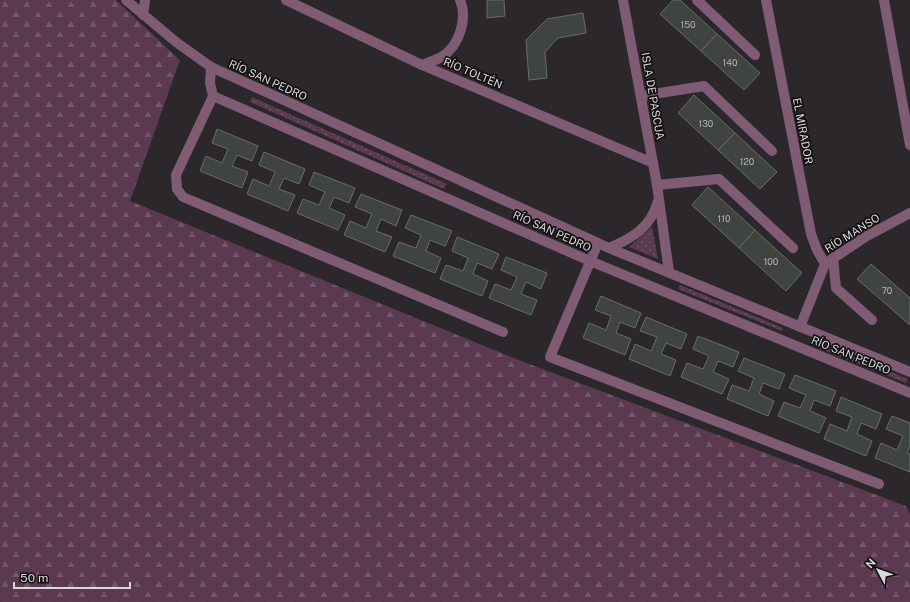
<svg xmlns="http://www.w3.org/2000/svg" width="910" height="602" font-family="'Public Sans',sans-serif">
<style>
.grass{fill:url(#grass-dots)}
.forest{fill:url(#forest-firs)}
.building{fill:#3f4441;stroke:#676d69}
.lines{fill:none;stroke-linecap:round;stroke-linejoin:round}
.minor{stroke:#7f5c74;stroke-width:10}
.labels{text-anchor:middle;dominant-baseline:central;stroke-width:3.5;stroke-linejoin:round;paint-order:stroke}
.number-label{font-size:9px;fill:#b4b3b4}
.street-label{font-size:11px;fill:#dbd8da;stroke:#131012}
</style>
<defs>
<pattern id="grass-dots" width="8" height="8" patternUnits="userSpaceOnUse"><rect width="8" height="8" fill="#5b3a51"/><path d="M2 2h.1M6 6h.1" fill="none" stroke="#725669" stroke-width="1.8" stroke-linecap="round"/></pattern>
<pattern id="forest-firs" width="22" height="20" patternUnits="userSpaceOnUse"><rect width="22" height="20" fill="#5b3a51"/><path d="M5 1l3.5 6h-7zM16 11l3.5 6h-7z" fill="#725669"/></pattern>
</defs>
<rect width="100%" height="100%" fill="#2c272a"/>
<!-- grass -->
<g class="grass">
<path d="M252,97l195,87 -3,5 -194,-87z"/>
<path d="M652,227l6,32 -29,-12z"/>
<path d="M680,285l103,43 -1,3 -104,-42z"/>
<path d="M813,340l95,39 -2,4 -95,-38z"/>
</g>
<!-- forest -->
<path class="forest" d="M0,0h116l64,60 -50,141 386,158 390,147 4,8v88h-910z"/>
<!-- building -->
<g class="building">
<path d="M487,0h17l1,16 -18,2z"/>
<path d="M673,0h7l37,34 -16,17 -41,-37z"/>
<path d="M583,13l3,20 -28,5 -13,14 2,26 -18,2 -3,-40 21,-21z"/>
<path d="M717,34l43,39 -16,17 -43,-39z"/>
<path d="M694,95l41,38 -17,17 -40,-37z"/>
<path d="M217,129l41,17 -6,15 -15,-6 -5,11 16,6 -6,16 -42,-17 6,-15 16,7 6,-14 -16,-6z"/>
<path d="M735,133l42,39 -17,17 -42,-39z"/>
<path d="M264,152l41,17 -6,15 -15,-6 -5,11 16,6 -7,16 -41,-17 6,-15 16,7 6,-14 -16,-7z"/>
<path d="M314,172l41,16 -6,15 -15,-6 -5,11 16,7 -7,15 -41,-17 6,-14 16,6 6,-13 -16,-7z"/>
<path d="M708,187l47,43 -16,18 -47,-43z"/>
<path d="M361,194l41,16 -6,16 -15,-7 -5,12 16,6 -7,15 -41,-17 6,-14 16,7 6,-14 -17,-7z"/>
<path d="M411,215l41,16 -7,15 -15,-6 -4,11 15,7 -6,15 -42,-17 6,-14 17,6 5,-13 -16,-7z"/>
<path d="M755,230l47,43 -16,18 -47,-43z"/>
<path d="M457,237l42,17 -7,15 -15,-6 -4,11 15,7 -6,15 -42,-17 6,-14 17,6 5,-13 -16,-7z"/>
<path d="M506,257l41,16 -6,16 -15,-7 -5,12 16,6 -6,15 -42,-17 6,-14 16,6 6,-13 -16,-7z"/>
<path d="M871,264l39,34v27l-53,-46z"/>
<path d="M601,296l40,17 -6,15 -15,-6 -4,11 15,6 -6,16 -42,-17 6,-15 17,7 5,-14 -16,-6z"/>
<path d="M646,317l41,17 -6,15 -15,-6 -5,11 15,6 -6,16 -41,-17 6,-15 16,7 6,-14 -17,-6z"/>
<path d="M698,336l41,16 -6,15 -15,-6 -5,11 16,7 -7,15 -41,-17 6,-14 16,6 6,-13 -16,-7z"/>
<path d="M744,358l41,16 -6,15 -16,-6 -4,11 15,7 -6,15 -41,-17 5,-14 17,6 5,-13 -16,-7z"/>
<path d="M795,375l41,16 -6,15 -16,-6 -4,11 16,7 -7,15 -41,-17 6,-14 16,6 6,-13 -17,-7z"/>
<path d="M841,397l41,17 -6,15 -15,-6 -4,11 15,7 -6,15 -42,-17 6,-15 17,7 5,-14 -16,-6z"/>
<path d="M892,416l18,7v23l-3,7 3,1v18l-35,-14 6,-15 16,7 6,-14 -17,-7z"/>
</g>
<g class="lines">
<!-- minor -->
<g class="minor">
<path d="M126,0l50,42 35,25 398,181 301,124"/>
<path d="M286,0l136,65 231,98"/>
<path d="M623,0l34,185 12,87"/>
<path d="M697,0l58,55"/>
<path d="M766,0l45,234 6,16 8,14"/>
<path d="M884,0l26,145"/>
<path d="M143,15l2,-15"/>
<path d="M422,65c7,-3 15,-5 21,-9 16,-11 25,-37 17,-56"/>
<path d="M211,67l-1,16 3,13 377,165 320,132"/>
<path d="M213,96l-37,79 1,14 6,8 320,135"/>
<path d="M641,96l63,-10 68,65"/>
<path d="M657,185l62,-6 74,69"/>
<path d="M598,243l-48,114 329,127"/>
<path d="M609,248c24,-10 42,-21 49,-47"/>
<path d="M833,258l3,30 36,32"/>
<path d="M800,327l25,-63 40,-27 45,-24"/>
</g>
</g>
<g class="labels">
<!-- number labels -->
<g class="number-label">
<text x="688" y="24">150</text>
<text x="730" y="62">140</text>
<text x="706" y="123">130</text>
<text x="747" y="161">120</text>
<text x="724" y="218">110</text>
<text x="771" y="261">100</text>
<text x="887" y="290">70</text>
</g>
<!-- street labels -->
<g class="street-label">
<text transform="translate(473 73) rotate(23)">RÍO TOLTÉN</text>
<text transform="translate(268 80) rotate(24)">RÍO SAN PEDRO</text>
<text transform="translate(653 96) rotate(80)">ISLA DE PASCUA</text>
<text transform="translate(803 131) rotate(79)">EL MIRADOR</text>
<text transform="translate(552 231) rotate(24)">RÍO SAN PEDRO</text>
<text transform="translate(852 233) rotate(-32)">RÍO MANSO</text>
<text transform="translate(851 355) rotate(22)">RÍO SAN PEDRO</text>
</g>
</g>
<!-- north arrow -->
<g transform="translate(878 570) rotate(311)" stroke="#131012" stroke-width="3" paint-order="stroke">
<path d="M0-3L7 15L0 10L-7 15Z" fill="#dbd8da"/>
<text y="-6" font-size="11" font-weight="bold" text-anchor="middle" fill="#dbd8da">N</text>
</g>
<!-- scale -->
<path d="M14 582v6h116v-6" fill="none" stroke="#dbd8da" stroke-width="2"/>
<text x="20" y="582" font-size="12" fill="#dbd8da" stroke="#131012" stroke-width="3" paint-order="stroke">50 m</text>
</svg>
